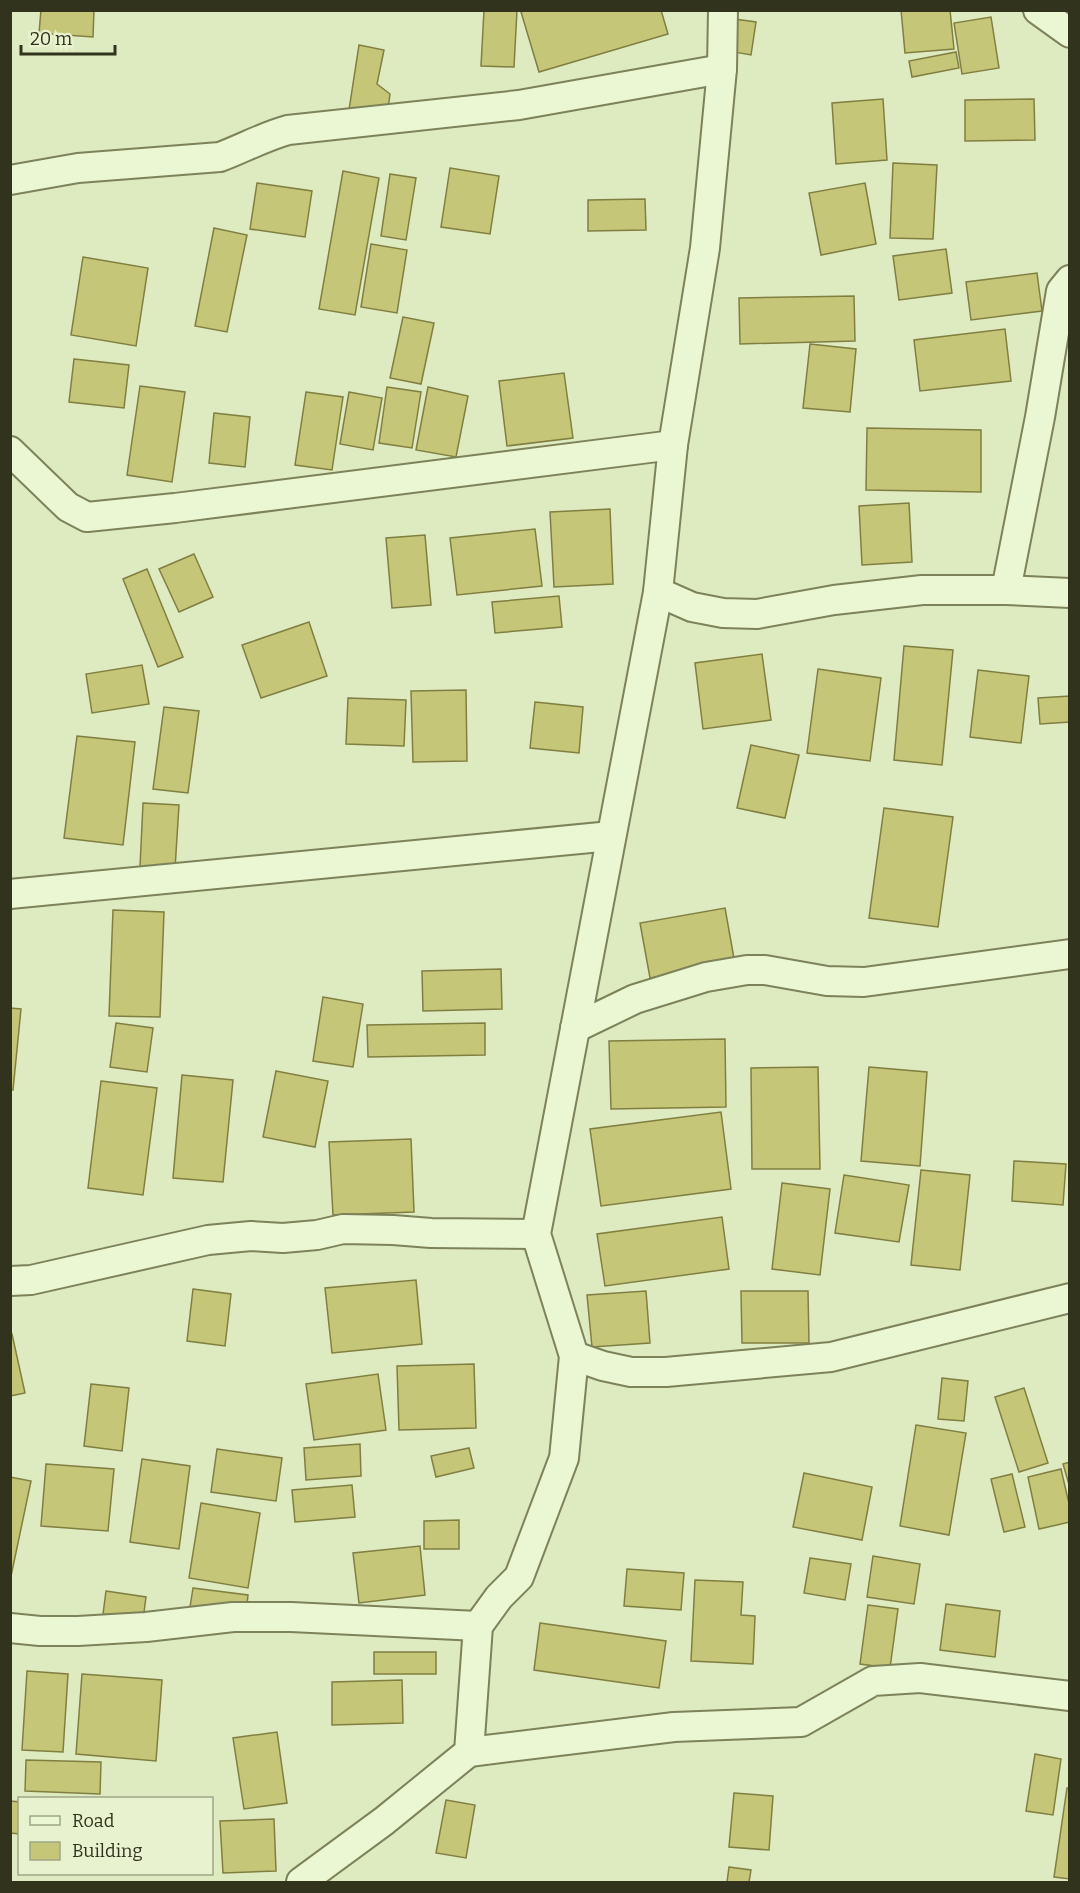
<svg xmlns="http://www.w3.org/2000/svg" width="1080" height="1893" font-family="Bitter,serif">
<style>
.building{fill:#c5c678;stroke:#807f41;stroke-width:1.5}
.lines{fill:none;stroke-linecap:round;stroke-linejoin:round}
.minor-casing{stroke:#7d8259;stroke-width:32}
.minor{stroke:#ebf6d3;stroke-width:28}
</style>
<rect width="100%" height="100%" fill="#deeac0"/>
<!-- building -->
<g class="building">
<path d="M41,10h53l-1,27 -54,-4z"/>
<path d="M484,10h33l-3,57 -33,-1z"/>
<path d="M526,10h135l7,24 -129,38 -18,-60z"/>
<path d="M901,10h49l4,39 -49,4z"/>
<path d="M991,17l8,51 -37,6 -8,-51z"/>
<path d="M727,18l29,4 -5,33 -28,-5z"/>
<path d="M359,45l25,5 -7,34 13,10 -3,23 -38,-7z"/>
<path d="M956,52l3,16 -47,9 -3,-16z"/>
<path d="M883,99l4,61 -51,4 -4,-61z"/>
<path d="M1034,99l1,41 -70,1v-41z"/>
<path d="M893,163l44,2 -4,74 -43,-1z"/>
<path d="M450,168l49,8 -9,58 -49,-7z"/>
<path d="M343,171l36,7 -24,137 -36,-6z"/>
<path d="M390,174l26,4 -10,62 -25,-4z"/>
<path d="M257,183l55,8 -7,46 -55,-8z"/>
<path d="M865,183l11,61 -55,11 -12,-62z"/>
<path d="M645,199l1,31 -58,1v-31z"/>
<path d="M214,228l33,7 -20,97 -32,-6z"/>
<path d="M371,244l36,6 -10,63 -36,-6z"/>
<path d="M946,249l6,44 -53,7 -6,-44z"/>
<path d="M83,257l65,11 -12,78 -65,-11z"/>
<path d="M1037,273l5,38 -71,9 -5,-38z"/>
<path d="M854,296l1,45 -115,3 -1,-46z"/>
<path d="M403,317l31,6 -13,61 -31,-6z"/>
<path d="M1005,329l6,52 -91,10 -6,-51z"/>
<path d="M810,344l46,5 -6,63 -47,-4z"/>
<path d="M74,359l55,6 -5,43 -55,-6z"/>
<path d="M564,373l9,65 -66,8 -8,-65z"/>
<path d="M140,386l45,6 -13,90 -45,-7z"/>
<path d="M387,387l34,5 -9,56 -33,-5z"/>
<path d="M428,387l40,9 -12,61 -40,-7z"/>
<path d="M306,392l37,5 -11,73 -37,-5z"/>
<path d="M349,392l33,6 -9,52 -33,-6z"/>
<path d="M214,413l36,4 -5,50 -36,-4z"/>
<path d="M867,428l114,2v62l-115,-2z"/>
<path d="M909,503l3,59 -50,3 -3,-59z"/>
<path d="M610,509l3,75 -59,3 -4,-75z"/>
<path d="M535,529l7,57 -85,9 -7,-57z"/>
<path d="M425,535l6,70 -39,3 -6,-70z"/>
<path d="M194,554l19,43 -34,15 -20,-43z"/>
<path d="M147,569l36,88 -25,10 -35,-88z"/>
<path d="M559,596l3,31 -67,6 -3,-31z"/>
<path d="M309,622l18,54 -66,22 -19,-53z"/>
<path d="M904,646l49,4 -11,115 -48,-5z"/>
<path d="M762,654l9,66 -68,9 -8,-66z"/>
<path d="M142,665l7,39 -57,9 -6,-39z"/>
<path d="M818,669l63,9 -11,83 -63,-8z"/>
<path d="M978,670l51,6 -8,67 -51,-6z"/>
<path d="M466,690l1,71 -54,1 -2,-71z"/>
<path d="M1070,696v26l-30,2 -2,-26z"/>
<path d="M348,698l58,2 -2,46 -58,-2z"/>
<path d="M535,702l48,5 -4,46 -49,-5z"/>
<path d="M164,707l35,4 -11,82 -35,-4z"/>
<path d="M77,736l58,6 -12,103 -59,-7z"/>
<path d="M751,745l48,10 -14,63 -48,-10z"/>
<path d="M143,803l36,2 -4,64 -35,-2z"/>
<path d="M884,808l69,9 -15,110 -69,-9z"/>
<path d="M725,908l10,56 -85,14 -10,-55z"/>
<path d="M113,910l51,2 -4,105 -51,-1z"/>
<path d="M501,969l1,40 -79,2 -1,-40z"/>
<path d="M323,997l40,7 -10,63 -40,-6z"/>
<path d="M10,1008l11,1 -8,81h-3z"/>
<path d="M116,1023l37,5 -6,44 -37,-5z"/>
<path d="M485,1023v32l-117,2 -1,-32z"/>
<path d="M725,1039l1,68 -115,2 -2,-68z"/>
<path d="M818,1067l2,102h-68l-1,-101z"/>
<path d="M869,1067l58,5 -7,94 -59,-5z"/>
<path d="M276,1071l52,10 -13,66 -52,-10z"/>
<path d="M182,1075l51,5 -10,102 -50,-4z"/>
<path d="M101,1081l56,7 -14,107 -55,-7z"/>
<path d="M721,1112l10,77 -130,17 -11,-77z"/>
<path d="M411,1139l3,73 -81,3 -4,-73z"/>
<path d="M1014,1161l52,3 -3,41 -51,-4z"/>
<path d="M921,1170l49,5 -10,95 -49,-5z"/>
<path d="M844,1175l65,10 -10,57 -64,-9z"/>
<path d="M782,1183l48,6 -10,86 -48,-6z"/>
<path d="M722,1217l7,52 -124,17 -8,-52z"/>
<path d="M416,1280l6,64 -90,9 -7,-65z"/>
<path d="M193,1289l38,5 -6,52 -38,-5z"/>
<path d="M646,1291l4,52 -58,4 -5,-52z"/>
<path d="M741,1291h67l1,52h-67z"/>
<path d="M10,1334h2l13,59 -15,3z"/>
<path d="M474,1364l2,64 -77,2 -2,-64z"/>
<path d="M378,1374l8,56 -72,10 -8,-56z"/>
<path d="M942,1378l26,3 -4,40 -26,-2z"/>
<path d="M91,1384l38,4 -7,63 -38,-5z"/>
<path d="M1024,1388l24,75 -29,9 -24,-75z"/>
<path d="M916,1425l50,8 -17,102 -49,-9z"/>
<path d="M360,1444l1,32 -55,4 -2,-32z"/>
<path d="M469,1448l5,20 -38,9 -5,-21z"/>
<path d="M217,1449l65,9 -6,43 -65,-9z"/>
<path d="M142,1459l48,7 -11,83 -49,-7z"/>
<path d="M1070,1462v26l-7,-24z"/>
<path d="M46,1464l68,5 -6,62 -67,-5z"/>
<path d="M1061,1469l9,39v14l-31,7 -11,-52z"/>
<path d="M804,1473l68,14 -10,53 -69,-13z"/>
<path d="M1012,1474l13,53 -21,5 -13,-53z"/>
<path d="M10,1477l21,4 -21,100z"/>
<path d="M352,1485l3,32 -60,5 -3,-32z"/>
<path d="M201,1503l59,10 -12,75 -59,-10z"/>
<path d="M459,1520v29h-35v-28z"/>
<path d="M420,1546l5,49 -66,8 -6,-50z"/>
<path d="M873,1556l47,8 -6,40 -47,-7z"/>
<path d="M810,1558l41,6 -6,36 -41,-7z"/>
<path d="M627,1569l57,4 -3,37 -57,-4z"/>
<path d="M695,1580l48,2 -2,33 14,1 -2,48 -62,-3z"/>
<path d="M193,1588l55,7 -2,19 -56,-7z"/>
<path d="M106,1591l40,6 -3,23 -40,-6z"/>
<path d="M946,1604l54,7 -5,46 -55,-7z"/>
<path d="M868,1605l30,4 -8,59 -30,-4z"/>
<path d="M540,1623l126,18 -7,47 -125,-18z"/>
<rect x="374" y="1652" width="62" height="22"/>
<path d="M27,1671l41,3 -5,78 -41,-2z"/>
<path d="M82,1674l80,6 -6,81 -80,-7z"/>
<path d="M402,1680l1,43 -71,2v-43z"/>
<path d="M277,1732l10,71 -43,6 -11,-71z"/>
<path d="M1035,1754l26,5 -8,56 -27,-4z"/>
<path d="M26,1760l75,2 -1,32 -75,-3z"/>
<path d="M1067,1788h3v91l-16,-2z"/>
<path d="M734,1793l39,3 -4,54 -40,-3z"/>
<path d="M446,1800l29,5 -9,53 -30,-5z"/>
<path d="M10,1801l10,1v32l-10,-1z"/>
<path d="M274,1819l2,52 -53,2 -3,-52z"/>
<path d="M729,1867l22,3 -2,12h-22z"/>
</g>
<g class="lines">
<defs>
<g id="minor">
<path d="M1038,10l32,23"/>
<path d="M10,180l68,-12 142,-11c24,-9 43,-20 68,-27l231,-25 203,-36"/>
<path d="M10,451l58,56 19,10 88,-9 498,-63"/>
<path d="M1006,590l34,-173 21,-126 9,-11"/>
<path d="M658,592l34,15 31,6 34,1 77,-14 88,-10h84l64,3"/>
<path d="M10,894l601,-58"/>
<path d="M575,1028l60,-29 71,-22 41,-7h18l62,11 37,1 206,-28"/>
<path d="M10,1281l21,-1 177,-40 43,-4 32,2 34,-3 26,-6 50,1 38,3 105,1"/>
<path d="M574,1356l29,10 28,6h35l165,-15 239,-59"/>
<path d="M10,1628l30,3h38l68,-4 87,-10h58l187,9"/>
<path d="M469,1752l205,-25 127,-5 72,-41 47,-3 150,18"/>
<path d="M301,1882l83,-61 85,-69 9,-126 21,-29 20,-20 45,-119 10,-102 -38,-122 122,-642 15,-147 32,-197 17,-179 1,-59"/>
</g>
</defs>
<!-- minor casing -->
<use href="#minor" class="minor-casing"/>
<!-- minor -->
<use href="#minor" class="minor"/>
</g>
<!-- border -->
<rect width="1080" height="1893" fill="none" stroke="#31331d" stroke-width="24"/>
<!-- legend -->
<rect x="18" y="1797" width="195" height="78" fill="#e8f2cf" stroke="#9fa688" stroke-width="1.5"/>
<rect x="30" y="1816" width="30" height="9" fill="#ebf6d3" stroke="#9fa688" stroke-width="1.5"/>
<text x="72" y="1827" font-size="18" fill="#31331d">Road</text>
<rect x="30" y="1842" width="30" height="18" fill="#c5c678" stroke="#9fa688" stroke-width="1.5"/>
<text x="72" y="1857" font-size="18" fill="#31331d">Building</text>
<!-- scale -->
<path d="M21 45v9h94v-9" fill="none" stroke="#31331d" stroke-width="3"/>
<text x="30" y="45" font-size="18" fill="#31331d" stroke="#e8f2cf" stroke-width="4.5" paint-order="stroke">20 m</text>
</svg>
